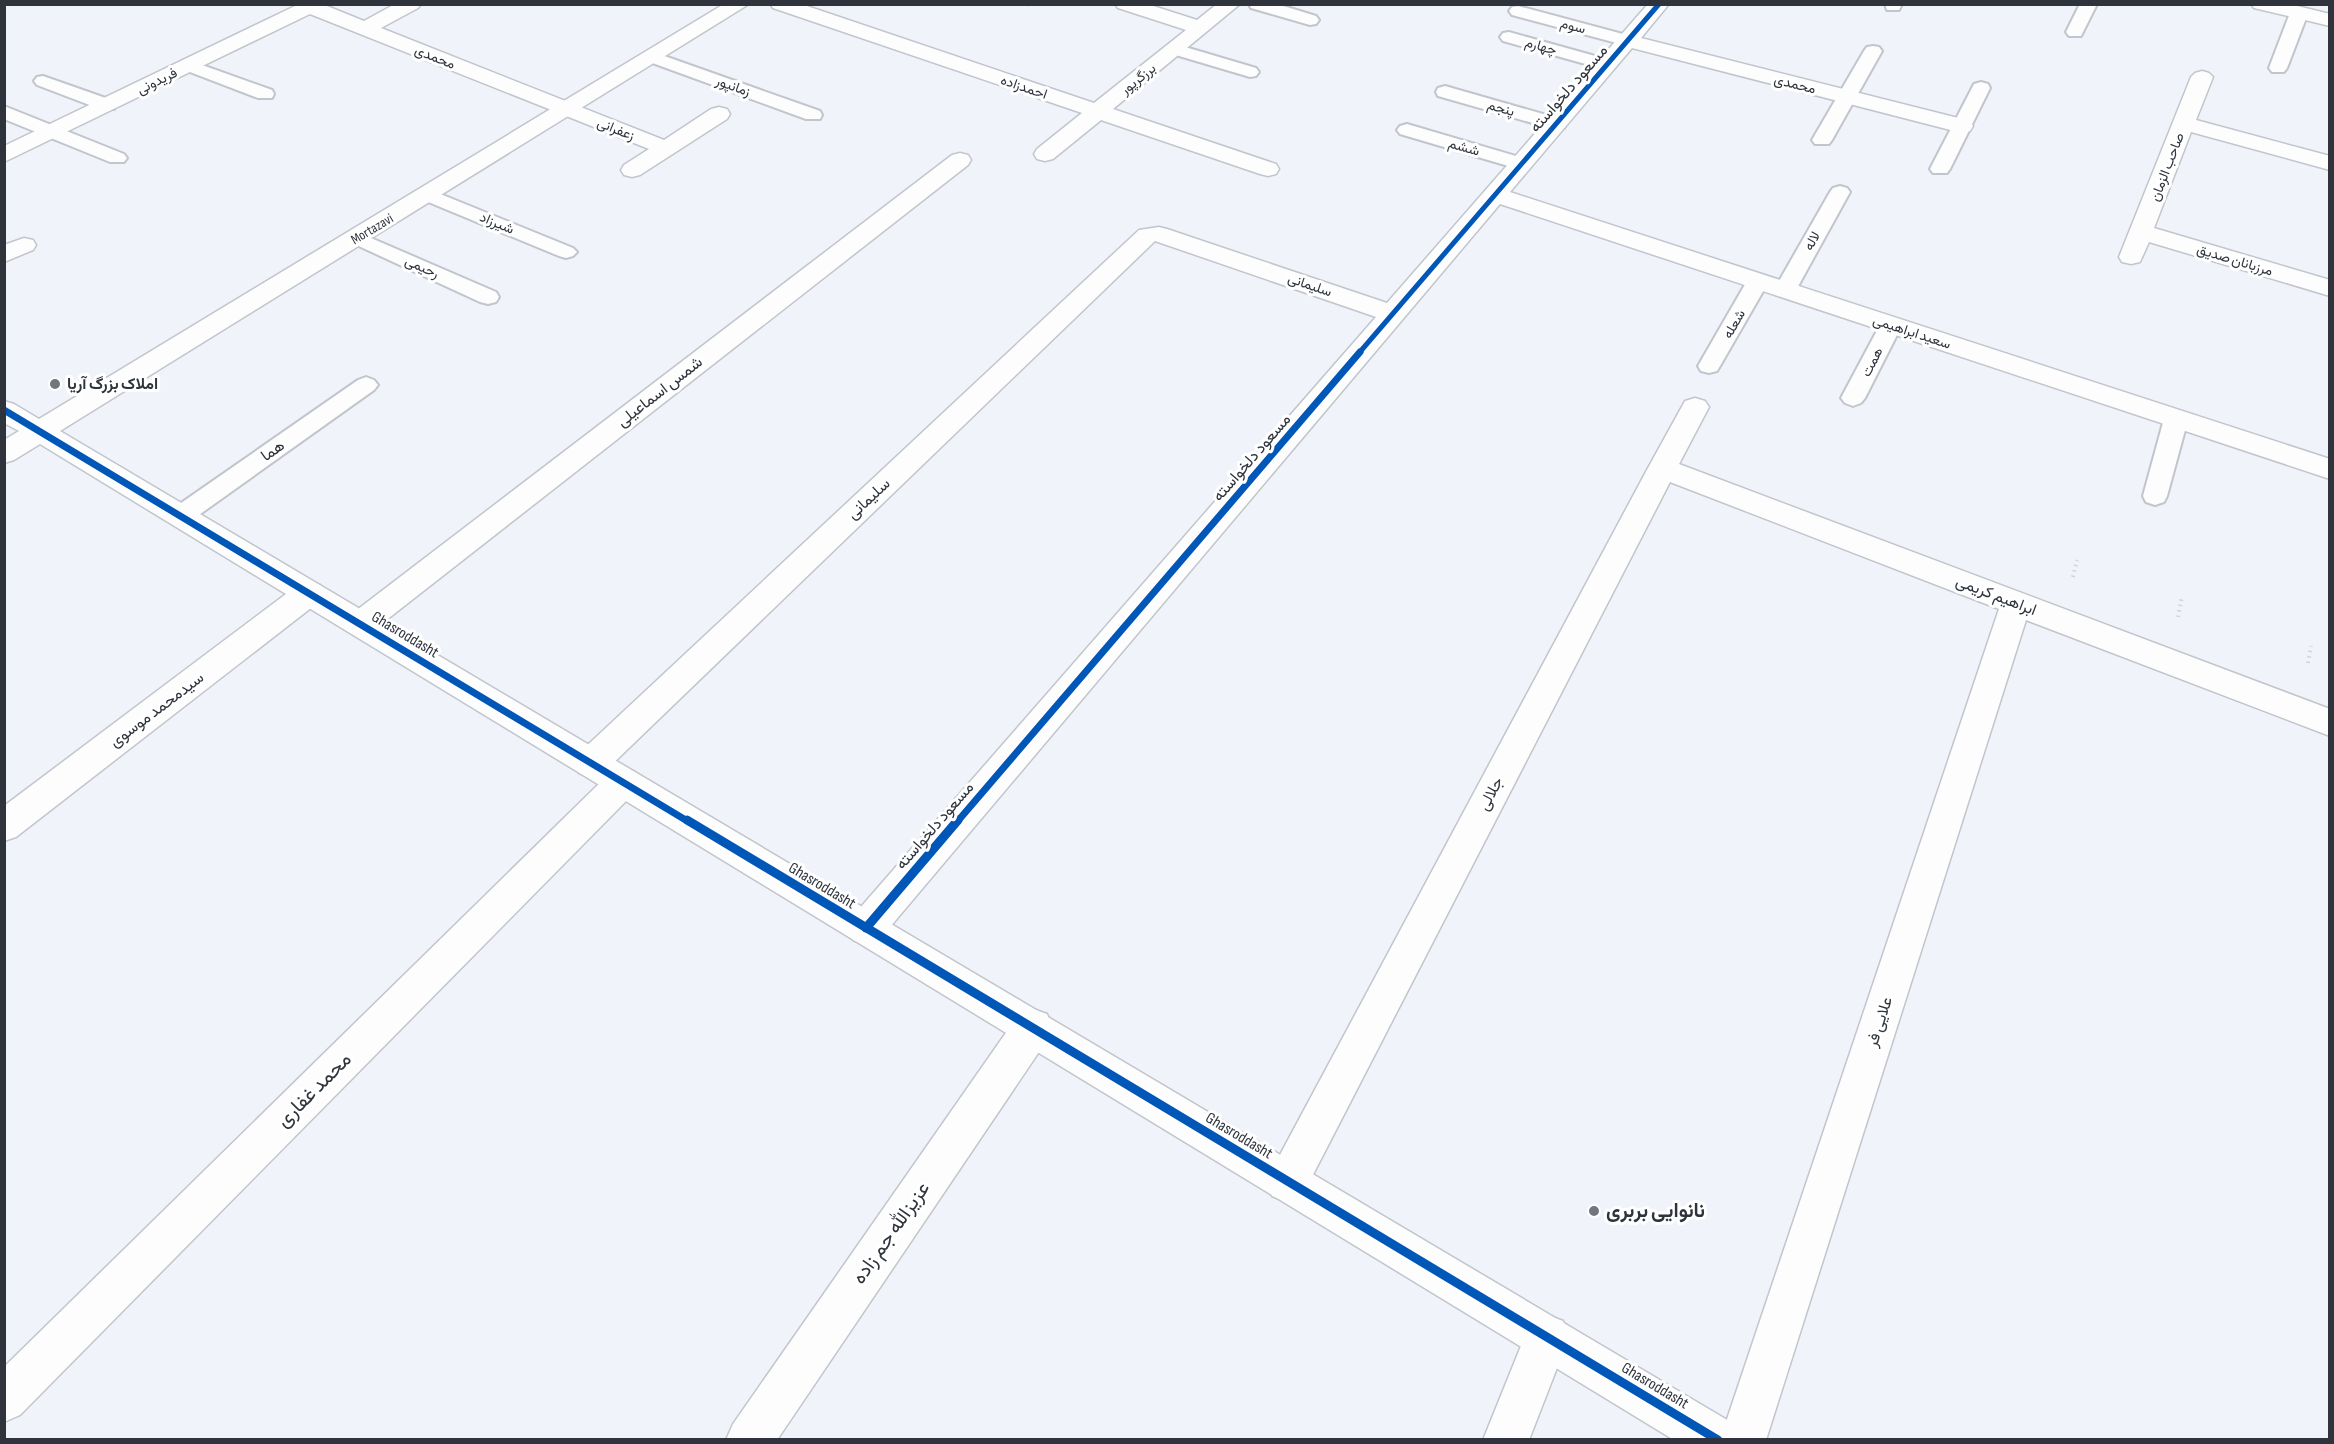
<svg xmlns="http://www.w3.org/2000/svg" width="2334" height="1444" font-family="'Sofia Sans Condensed',Vazirmatn,sans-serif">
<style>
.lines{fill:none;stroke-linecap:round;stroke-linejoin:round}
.service-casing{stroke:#c1c5cc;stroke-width:4}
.minor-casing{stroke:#c1c5cc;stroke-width:3}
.tertiary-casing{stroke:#c1c5cc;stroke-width:3}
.secondary-casing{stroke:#c1c5cc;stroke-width:3}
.path-far1{stroke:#d2d4d7;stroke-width:2;stroke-dasharray:1 3;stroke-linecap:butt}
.path{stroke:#d2d4d7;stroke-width:4;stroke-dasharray:1.5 4;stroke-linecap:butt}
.service{fill:#fdfdfe;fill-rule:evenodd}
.minor{fill:#fdfdfe;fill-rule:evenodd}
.tertiary{fill:#fdfdfe;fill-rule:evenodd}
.secondary{fill:#fdfdfe;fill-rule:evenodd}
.cycleway-far2-casing{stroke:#fff;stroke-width:8}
.cycleway-far1-casing{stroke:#fff;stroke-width:10}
.cycleway-casing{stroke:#fff;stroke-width:13}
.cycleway-far2{stroke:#0057b8;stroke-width:5}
.cycleway-far1{stroke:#0057b8;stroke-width:7}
.cycleway{stroke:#0057b8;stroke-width:9}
.poi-dot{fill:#72777e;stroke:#fff;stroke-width:2}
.labels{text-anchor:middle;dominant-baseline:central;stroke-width:6;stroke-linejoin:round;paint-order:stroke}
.far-street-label{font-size:14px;fill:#2e333c;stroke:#fff}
.street-label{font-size:16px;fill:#2e333c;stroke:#fff}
.poi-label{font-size:16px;font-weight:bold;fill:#2e333c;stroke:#fff;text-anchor:start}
.near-street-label{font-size:20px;fill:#2e333c;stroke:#fff}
.near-poi-label{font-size:20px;font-weight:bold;fill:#2e333c;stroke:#fff;text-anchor:start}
</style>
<rect width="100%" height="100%" fill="#f0f4fa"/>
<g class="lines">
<defs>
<g id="service">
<path d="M1249,4h28l39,12 3,4 -3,4 -6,1 -59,-17z"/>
<path d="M1885,4h17l-3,6h-12z"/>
<path d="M2080,4h17l-16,32h-12l-3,-4z"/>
<path d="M1518,6l116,31 3,4 -3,4 -6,1 -116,-31 -3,-4 3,-4z"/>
<path d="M2299,8l6,1 3,4 -21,55 -3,4h-12l-3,-4 21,-55 3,-4z"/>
<path d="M1509,32l104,29 3,4 -3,4 -6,1 -104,-29 -3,-4 3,-4z"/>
<path d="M1175,44l81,24 3,4 -3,4 -6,1 -81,-24 -3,-4 3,-4z"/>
<path d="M1873,46l6,1 3,4 -50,89 -3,4h-14l-3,-4 52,-89 3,-4z"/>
<path d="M653,52l167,59 2,4 -2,4h-14l-159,-58 -3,-4 3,-4z"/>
<path d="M188,60l84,30 2,4 -2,4h-14l-76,-29 -3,-4 3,-4z"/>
<path d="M43,76l71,25 2,4 -2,4h-14l-63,-24 -3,-4 3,-4z"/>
<path d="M1981,82l7,2 2,4 -40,81 -3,4h-14l-3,-4 42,-81 2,-4z"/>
<path d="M1445,86l119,34 2,4 -2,4 -7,2 -119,-34 -2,-4 2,-4z"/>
<path d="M4,106l120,48 3,4 -3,4h-14l-106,-43z"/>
<path d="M1407,124l122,36 3,4 -3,4 -7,2 -122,-36 -3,-4 3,-4z"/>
<path d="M1840,186l7,2 3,4 -54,98 -3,5 -8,2 -8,-2 -3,-5 56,-98 3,-4z"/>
<path d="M428,189l145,59 4,4 -4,4 -7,2 -7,-2 -138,-57 -3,-4 3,-4z"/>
<path d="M357,232l139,60 3,5 -3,5 -8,2 -8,-2 -130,-60 -3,-4 3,-4z"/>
<path d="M1758,274l8,2 3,5 -49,85 -3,5 -8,2 -8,-2 -3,-5 49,-85 3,-5z"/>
<path d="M1891,318l8,2 3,5 -37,73 -4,5 -8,3 -8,-3 -4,-5 39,-73 3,-5z"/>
<path d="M366,377l8,3 4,5 -4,5 -185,132 -9,3 -9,-3 -4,-6 4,-6 187,-130z"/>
<path d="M2176,411l8,2 4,6 -21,77 -3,6 -9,3 -9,-3 -3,-6 21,-77 4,-6z"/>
</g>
<g id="minor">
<path d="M293,4h29l42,17 31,-17h26l-3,4 -37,20 283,112 47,-31 8,-2 8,2 3,5 -3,5 -87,56 -8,2 -8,-2 -3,-5 3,-5 25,-16 -339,-135 -306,148v-16l291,-140z"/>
<path d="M770,4h31l293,99 92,-73 -68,-22 -3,-4h32l50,16 20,-16h23l-127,105 163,55 3,5 -3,5 -8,2 -8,-2 -159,-54 -48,39 -8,2 -8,-2 -3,-5 3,-5 45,-36 -309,-105z"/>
<path d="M1648,4h21l-28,34 329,83 3,5 -3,5 -8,2 -330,-85 -122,144 820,267v20l-830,-275 -621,736 -13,5 -13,-5 -5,-12 5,-12 523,-599 -221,-76 -552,532 -12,4 -12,-4 -5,-10 5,-10 560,-523 20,-3 8,2 220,74z"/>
<path d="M2202,71l7,2 4,4 -17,43 134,36v14l-139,-38 -37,96 176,52v16l-181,-54 -9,20 -9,2 -9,-2 -3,-5 72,-180 4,-4z"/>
<path d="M960,153l8,2 3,5 -3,5 -597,467 -11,4 -11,-4 -5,-8 5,-8 603,-461z"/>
<path d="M24,238l9,2 3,5 -3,5 -29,12v-17z"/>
<path d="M1695,398l10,3 4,6 -30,57 651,245v27l-304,-116 -260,820h-46l279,-831 -329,-127 -368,714 -15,6 -15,-6 -6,-15 382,-713 37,-67z"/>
<path d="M309,582l11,3 4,8 -4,8 -304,236 -12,4v-35l294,-221z"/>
<path d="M623,768l12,4 5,10 -5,10 -615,623 -16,7v-55l607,-595z"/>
<path d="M1033,1009l14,5 5,13 -5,13 -270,400h-51l7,-16 286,-410z"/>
<path d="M1547,1315l16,6 6,16 -40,103h-46l48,-119z"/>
</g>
<path id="tertiary" d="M724,4h25l-689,427 1674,993 7,16h-67l-1634,-996 -26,16 -10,3v-23l15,-9 -15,-8v-22l10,3 25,15z"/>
<path id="secondary" d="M2251,4h38l41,10v12l-76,-18z"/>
</defs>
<!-- service casing -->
<use href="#service" class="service-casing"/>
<!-- minor casing -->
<use href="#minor" class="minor-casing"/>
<!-- tertiary casing -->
<use href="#tertiary" class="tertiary-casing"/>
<!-- secondary casing -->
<use href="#secondary" class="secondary-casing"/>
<!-- path-far1 -->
<path class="path-far1" d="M1027,6l3,-2"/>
<!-- path -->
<g class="path">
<path d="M2073,577l4,-17"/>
<path d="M2178,617l4,-21"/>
<path d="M2308,663l3,-17"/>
</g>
<!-- service -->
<use href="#service" class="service"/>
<!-- minor -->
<use href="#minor" class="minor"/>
<!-- tertiary -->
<use href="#tertiary" class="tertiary"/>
<!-- secondary -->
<use href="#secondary" class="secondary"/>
<defs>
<path id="cycleway-far2" d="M1359,353l300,-349"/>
<g id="cycleway-far1">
<path d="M4,410l685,412"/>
<path d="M957,822l403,-470"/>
</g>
<g id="cycleway">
<path d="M687,820l1031,620"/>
<path d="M866,928l92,-108"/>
</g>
</defs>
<!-- cycleway-far2 casing -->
<use href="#cycleway-far2" class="cycleway-far2-casing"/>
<!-- cycleway-far1 casing -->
<use href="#cycleway-far1" class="cycleway-far1-casing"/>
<!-- cycleway casing -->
<use href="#cycleway" class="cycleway-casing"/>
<!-- cycleway-far2 -->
<use href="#cycleway-far2" class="cycleway-far2"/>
<!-- cycleway-far1 -->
<use href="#cycleway-far1" class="cycleway-far1"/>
<!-- cycleway -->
<use href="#cycleway" class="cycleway"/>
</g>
<!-- markers -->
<g class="poi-dot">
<circle cx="55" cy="384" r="6"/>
<circle cx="1594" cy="1211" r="6"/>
</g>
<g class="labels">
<!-- far-street labels -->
<g class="far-street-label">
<text transform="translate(1573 26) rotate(15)">سوم</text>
<text transform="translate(1541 46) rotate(16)">چهارم</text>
<text transform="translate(435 57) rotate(22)">محمدی</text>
<text transform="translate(1138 79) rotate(-39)">برزگرپور</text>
<text transform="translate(157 81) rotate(-26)">فریدونی</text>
<text transform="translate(1795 84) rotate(14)">محمدی</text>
<text transform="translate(733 86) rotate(20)">زمانپور</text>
<text transform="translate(1024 87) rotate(19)">احمدزاده</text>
<text transform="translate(1501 108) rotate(16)">پنجم</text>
<text transform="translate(616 129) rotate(22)">زعفرانی</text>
<text transform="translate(1464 147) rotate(16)">ششم</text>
<text transform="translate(2167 167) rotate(-69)">صاحب الزمان</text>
<text transform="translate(497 223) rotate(23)">شیرزاد</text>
<text transform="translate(372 229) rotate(-31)">Mortazavi</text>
<text transform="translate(1812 241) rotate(-61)">لاله</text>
<text transform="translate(2235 260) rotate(17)">مرزبانان صدیق</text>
<text transform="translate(422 267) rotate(24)">رحیمی</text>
<text transform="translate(1310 285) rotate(19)">سلیمانی</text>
<text transform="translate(1734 324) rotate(-60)">شعله</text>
<text transform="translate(1912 332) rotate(18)">سعید ابراهیمی</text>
<text transform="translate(1872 362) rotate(-63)">همت</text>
</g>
<!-- street labels -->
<g class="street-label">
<text transform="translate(1569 89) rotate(-49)">مسعود دلخواسته</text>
<text transform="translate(660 392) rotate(-38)">شمس اسماعیلی</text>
<text transform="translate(273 451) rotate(-35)">هما</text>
<text transform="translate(1252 458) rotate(-49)">مسعود دلخواسته</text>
<text transform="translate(869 499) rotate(-43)">سلیمانی</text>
<text transform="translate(1996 596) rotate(21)">ابراهیم کریمی</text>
<text transform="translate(405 635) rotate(31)">Ghasroddasht</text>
<text transform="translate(157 710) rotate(-37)">سیدمحمد موسوی</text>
<text transform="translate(1491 794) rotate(-62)">جلالی</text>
<text transform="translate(935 826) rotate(-49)">مسعود دلخواسته</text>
<text transform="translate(822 886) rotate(31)">Ghasroddasht</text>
<text transform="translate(1880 1022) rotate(-72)">علایی فر</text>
<text transform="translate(1239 1136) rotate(31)">Ghasroddasht</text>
<text transform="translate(1655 1386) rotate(31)">Ghasroddasht</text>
</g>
<!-- poi labels -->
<g class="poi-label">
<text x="67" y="384">املاک بزرگ آریا</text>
</g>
<!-- near-street labels -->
<g class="near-street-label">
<text transform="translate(314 1090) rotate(-45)">محمد غفاری</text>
<text transform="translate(891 1233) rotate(-55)">عزیزالله جم زاده</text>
</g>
<!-- near-poi labels -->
<g class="near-poi-label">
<text x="1606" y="1211">نانوایی بربری</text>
</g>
</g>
<!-- border -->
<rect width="2334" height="1444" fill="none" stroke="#2e333c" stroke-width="12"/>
</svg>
